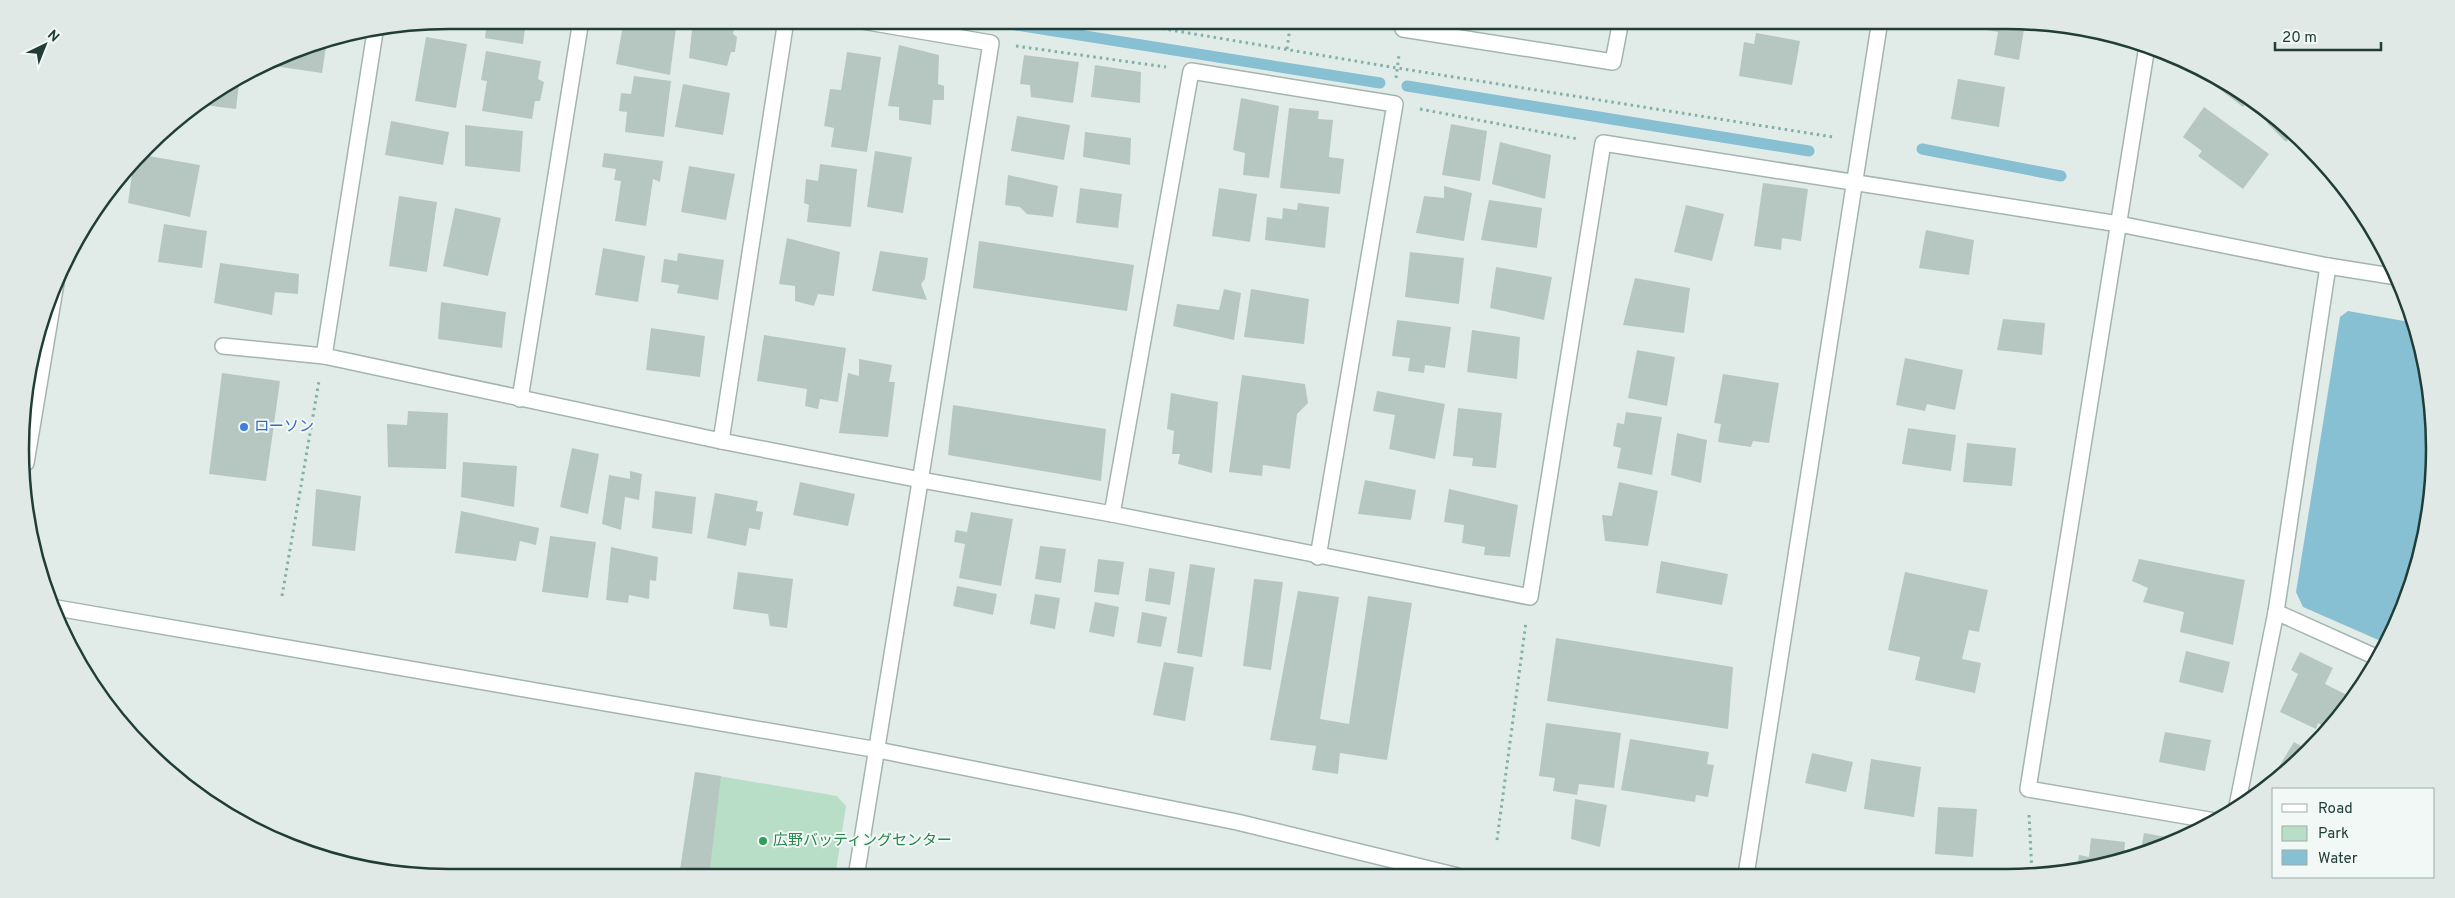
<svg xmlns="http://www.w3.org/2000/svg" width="2455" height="898" font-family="Overpass,'Noto Sans JP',sans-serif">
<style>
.green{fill:#b9dec7}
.water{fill:#87bfd3}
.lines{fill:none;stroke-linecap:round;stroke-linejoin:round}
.stream{stroke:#87bfd3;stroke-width:11}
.building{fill:#b6c7c1}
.minor-casing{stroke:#a4b4b0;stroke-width:18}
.path{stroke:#80b0a6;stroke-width:3;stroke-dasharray:2.5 4;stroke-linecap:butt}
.minor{stroke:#fff;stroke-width:15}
.shop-dot{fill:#3f7fe0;stroke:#f1f8f5;stroke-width:2}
.leisure-dot{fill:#2e9e5b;stroke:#f1f8f5;stroke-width:2}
.labels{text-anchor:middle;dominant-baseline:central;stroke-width:4;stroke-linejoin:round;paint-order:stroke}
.shop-label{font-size:15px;fill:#366cbe;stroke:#f1f8f5;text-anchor:start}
.leisure-label{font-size:15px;fill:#27864d;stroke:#f1f8f5;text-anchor:start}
.rim{fill:none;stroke:#213d38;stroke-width:2.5}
</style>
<rect width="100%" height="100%" fill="#e1ece8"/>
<!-- green -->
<g class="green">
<path d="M1223,20h45l-2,7z"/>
<path d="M695,772l142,24 9,10 -11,71h-156z"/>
</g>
<!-- water -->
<path class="water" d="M2348,311l67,12 16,70 3,84 -14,83 -37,82 -80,-35 -7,-15 44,-275z"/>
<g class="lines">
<!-- stream -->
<g class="stream">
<path d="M1016,25l364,58"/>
<path d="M1407,86l402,65"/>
<path d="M1922,149l139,27"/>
</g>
</g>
<!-- building -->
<g class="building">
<path d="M487,20h39l-3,24 -38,-6z"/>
<path d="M624,20h53l-7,55 -54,-11z"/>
<path d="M693,20h43l-3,14 4,3 -2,15h-4l-4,14 -38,-8z"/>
<path d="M1975,20l50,3 -6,37 -25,-5 4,-23 -24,-4z"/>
<path d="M1756,33l44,8 -8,44 -53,-9 5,-34 10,2z"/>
<path d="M426,37l41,7 -11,64 -41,-7z"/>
<path d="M327,40l-5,33 -55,-8v-2l44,-20z"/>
<path d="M899,45l40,10 -1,29 6,2v14h-11l-2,25 -32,-5v-13l-11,-1z"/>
<path d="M486,51l55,10 -3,18 6,3 -4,19h-5l-3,18 -50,-8 5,-30 -6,-1z"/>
<path d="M847,52l34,5 -14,95 -36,-5 3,-19 -10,-2 6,-37 11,1z"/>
<path d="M1024,55l55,7 -6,41 -42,-6 -1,-12 -10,-1z"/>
<path d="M1095,65l46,7 -1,31 -49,-6z"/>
<path d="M240,75l-4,34 -32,-4 1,-7z"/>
<path d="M634,76l37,5 -7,56 -39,-5 2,-20 -8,-1 2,-18 10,1z"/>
<path d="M1958,79l47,8 -6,40 -48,-8z"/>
<path d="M2224,82l27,16 -8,9 -25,-19z"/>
<path d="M683,84l47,9 -7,42 -48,-8z"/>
<path d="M1241,98l38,8 -10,72 -26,-3 2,-22 -12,-3z"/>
<path d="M2256,102l11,7 27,25 -8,8 -19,-19 2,-3 -16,-15z"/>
<path d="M2204,107l65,47 -26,35 -45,-33 4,-5 -19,-14z"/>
<path d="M1289,108l30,3 -1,8 15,1 -4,37 15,2 -4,35 -60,-6z"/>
<path d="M1017,116l53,9 -6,35 -53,-9z"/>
<path d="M391,121l58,11 -6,33 -58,-10z"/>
<path d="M1451,124l36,7 -7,50 -38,-6z"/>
<path d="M465,125l58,6 -3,41 -55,-6z"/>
<path d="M1085,132l46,6 -1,27 -47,-8z"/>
<path d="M1500,142l51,13 -6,44 -53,-15z"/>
<path d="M875,151l37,6 -9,56 -36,-6z"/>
<path d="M604,153l59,8 -3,21 -7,-3 -7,47 -31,-5 6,-40 -7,-1 2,-11 -14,-2z"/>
<path d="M143,155l57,10 -10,52 -62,-14 5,-36z"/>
<path d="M2320,158l9,8 14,22 -28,-25z"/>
<path d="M820,164l37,5 -6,58 -44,-5 2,-17 -5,-2 2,-24 12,2z"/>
<path d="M689,166l46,8 -9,46 -45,-8z"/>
<path d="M1008,175l50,11 -5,31 -26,-3 -7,-7 -15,-2z"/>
<path d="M1763,183l45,6 -7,52 -19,-3 -1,12 -27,-4z"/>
<path d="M1444,186l28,7 -8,48 -48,-8 8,-37 20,2z"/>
<path d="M1080,188l42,6 -4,34 -42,-5z"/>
<path d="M1219,188l38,6 -7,48 -38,-6z"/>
<path d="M399,196l38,6 -10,70 -38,-6z"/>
<path d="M1489,200l53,8 -5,40 -56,-8z"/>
<path d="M1298,203l31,4 -4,41 -60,-8 2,-23 15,2 1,-11 14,2z"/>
<path d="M1686,205l38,9 -12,47 -38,-9z"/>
<path d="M455,208l46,10 -13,58 -45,-10z"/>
<path d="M164,224l43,7 -5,37 -44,-6z"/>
<path d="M1926,230l48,10 -5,35 -50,-7z"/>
<path d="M787,238l53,14 -6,44 -16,-2 -4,12 -19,-5v-15l-16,-2z"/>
<path d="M979,241l155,24 -7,46 -154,-23z"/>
<path d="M603,248l42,8 -7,46 -43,-7z"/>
<path d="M880,251l48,7 -3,21 -4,5 6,16 -55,-9z"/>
<path d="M1410,252l54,6 -5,46 -54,-7z"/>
<path d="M678,253l46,7 -6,40 -41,-7 2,-8 -18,-3 3,-23 13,2z"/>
<path d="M220,263l79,11 -1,20 -23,-2 -3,23 -58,-12z"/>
<path d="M1496,267l56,10 -8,43 -54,-12z"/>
<path d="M1635,278l55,10 -6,45 -61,-8z"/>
<path d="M1224,289l17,4 -7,47 -61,-14 4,-22 42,6z"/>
<path d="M1251,289l58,10 -5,45 -60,-7z"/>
<path d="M441,302l65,10 -4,36 -64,-9z"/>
<path d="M2003,319l42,4 -3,32 -45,-5z"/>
<path d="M1397,320l54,7 -6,41 -20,-3 -1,8 -16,-2 2,-13 -18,-2z"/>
<path d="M651,328l54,8 -5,41 -54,-7z"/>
<path d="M1472,330l48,7 -3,42 -50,-7z"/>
<path d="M764,335l82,13 -8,54 -18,-3 -2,10 -13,-3 2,-17 -50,-8z"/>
<path d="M1637,350l38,7 -8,49 -39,-8z"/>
<path d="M1905,358l58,12 -8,40 -28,-6 -2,7 -29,-6z"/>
<path d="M859,359l33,6 -3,17h6l-7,55 -49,-4 9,-60 11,3z"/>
<path d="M222,373l58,8 -14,100 -57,-7z"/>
<path d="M1723,374l56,9 -10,60 -16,-2 -2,6 -33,-5 3,-18 -7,-1z"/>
<path d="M1242,375l63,9 3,19 -11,11 -7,55 -27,-4 -1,11 -33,-4z"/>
<path d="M1377,391l68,13 -10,55 -46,-10 6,-34 -22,-4z"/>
<path d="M1171,393l47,9 -6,71 -34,-9 2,-10h-8l2,-23 -7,-2z"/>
<path d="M953,405l153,24 -5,52 -153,-26z"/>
<path d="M1458,408l44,5 -6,55 -24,-2 1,-8 -20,-2z"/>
<path d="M408,411l40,2 -2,56 -58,-2 -1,-43 20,1z"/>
<path d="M1626,412l36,5 -10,58 -35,-7 4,-20 -8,-2 4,-23 7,1z"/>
<path d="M1908,428l48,7 -5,36 -49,-7z"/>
<path d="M1677,433l30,7 -6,43 -30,-8z"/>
<path d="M1967,443l49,5 -4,38 -49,-4z"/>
<path d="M572,448l27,6 -11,60 -28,-7z"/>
<path d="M463,462l54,4 -3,41 -53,-10z"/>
<path d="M630,471l12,3 -3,26 -14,-3 -4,33 -19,-6 7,-49 21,4z"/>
<path d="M1365,480l51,10 -5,30 -53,-6z"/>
<path d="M800,482l55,12 -7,32 -55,-11z"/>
<path d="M1619,482l39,9 -10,55 -43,-5 -3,-26 10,1z"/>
<path d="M316,489l45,7 -6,55 -43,-5z"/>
<path d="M1449,489l69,16 -8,52 -26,-2 1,-8 -23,-4 2,-18 -20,-3z"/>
<path d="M655,491l41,6 -4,37 -40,-6z"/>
<path d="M715,493l43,8 -2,10 7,1 -3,18 -11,-2 -3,18 -39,-8z"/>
<path d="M461,511l78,17 -3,17 -16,-4 -4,20 -61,-8z"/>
<path d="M971,512l42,7 -12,67 -42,-8 6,-34 -11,-2 2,-12 11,2z"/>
<path d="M550,536l46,6 -8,56 -46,-6z"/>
<path d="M1040,546l26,3 -5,34 -26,-4z"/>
<path d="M611,547l47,10 -2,24 -6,-1 -1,19 -20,-4 -1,8 -22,-3z"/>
<path d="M1098,559l26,3 -5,33 -25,-3z"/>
<path d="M2139,559l106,21 -12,65 -53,-13 4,-20 -41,-10 5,-14 -16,-7z"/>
<path d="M1661,561l67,13 -6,31 -66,-12z"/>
<path d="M1190,564l25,4 -13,89 -25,-4z"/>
<path d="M1149,568l26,4 -5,33 -25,-4z"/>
<path d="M738,572l55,7 -6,49 -17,-2 -2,-12 -35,-5z"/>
<path d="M1905,572l83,18 -9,42 -10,-2 -7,29 19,4 -6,30 -60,-13 5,-23 -32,-7z"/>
<path d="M1254,579l29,3 -12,88 -28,-4z"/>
<path d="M957,586l40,8 -4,21 -40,-9z"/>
<path d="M1298,591l41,6 -19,122 29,5 19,-128 44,7 -25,157 -47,-7 -2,21 -26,-4 4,-24 -46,-6z"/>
<path d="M1035,594l25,4 -5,31 -25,-5z"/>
<path d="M1095,602l24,5 -5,30 -25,-5z"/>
<path d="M1142,612l25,5 -6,30 -24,-4z"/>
<path d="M1556,638l177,29 -5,62 -181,-28z"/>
<path d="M2186,651l44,11 -7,31 -44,-11z"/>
<path d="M2300,652l33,16 -8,16 26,13 -3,7 -21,24 -9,-5 -2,6 -36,-17 18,-38 -7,-4z"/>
<path d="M1164,662l30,5 -9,54 -32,-6z"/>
<path d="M1546,723l75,10 -7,55 -35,-4 -2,11 -24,-4 2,-13 -16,-2z"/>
<path d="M2165,732l46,8 -6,31 -46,-9z"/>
<path d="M1630,739l79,13 -2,12 7,1 -6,32 -12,-2 -1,7 -74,-12z"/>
<path d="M2294,742l14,8 -19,21 -13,9 -4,-2z"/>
<path d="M1812,753l41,9 -7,30 -41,-9z"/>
<path d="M1871,759l50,8 -7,50 -50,-8z"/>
<path d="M695,772l26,4 -12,101h-30z"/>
<path d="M1575,799l32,6 -7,42 -29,-8z"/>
<path d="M1938,807l39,2 -4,48 -38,-3z"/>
<path d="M2144,833l34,6 -37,11z"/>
<path d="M2091,838l34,4 -1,14 -47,14 2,-15 10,2z"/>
</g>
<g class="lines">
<defs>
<g id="minor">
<path d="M856,20l135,23 -135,834"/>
<path d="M1404,20l-1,9 210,33 8,-42"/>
<path d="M375,32l-51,324 397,85 200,39 191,34 418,83 73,-454 516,81 209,42 69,11"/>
<path d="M2147,46l-119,743 187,32"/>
<path d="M223,346l101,10"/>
<path d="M520,399l61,-379"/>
<path d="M721,441l65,-421"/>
<path d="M26,463l30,-180"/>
<path d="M1112,514l79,-443 204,33 -77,453"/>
<path d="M51,607l827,143 359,72 221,54"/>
<path d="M2276,612l100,45"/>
<path d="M2237,806l39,-194 52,-346"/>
<path d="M1746,875l134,-855"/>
</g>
</defs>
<!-- minor casing -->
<use href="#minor" class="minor-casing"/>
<!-- path -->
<g class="path">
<path d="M1111,20l286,48 436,69"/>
<path d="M1016,46l150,21"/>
<path d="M1287,49l4,-29"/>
<path d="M1396,78l3,-23"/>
<path d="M1420,109l158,30"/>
<path d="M282,596l37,-215"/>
<path d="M2029,815l3,59"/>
<path d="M1497,840l29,-218"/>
</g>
<!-- minor -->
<use href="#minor" class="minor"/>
</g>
<!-- markers -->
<circle class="shop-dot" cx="244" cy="427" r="5"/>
<circle class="leisure-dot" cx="763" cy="841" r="5"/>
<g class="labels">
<!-- shop labels -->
<g class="shop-label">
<text x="254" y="427">ローソン</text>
</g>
<!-- leisure labels -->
<g class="leisure-label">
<text x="773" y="841">広野バッティングセンター</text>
</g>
</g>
<!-- crop -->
<path d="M0 0H2455V898H0ZM449 29H2006A420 420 0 0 1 2426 449V449A420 420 0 0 1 2006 869H449A420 420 0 0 1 29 449V449A420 420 0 0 1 449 29Z" fill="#e0e9e6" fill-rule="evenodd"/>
<path class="rim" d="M449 29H2006A420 420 0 0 1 2426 449V449A420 420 0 0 1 2006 869H449A420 420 0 0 1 29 449V449A420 420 0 0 1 449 29Z"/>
<!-- legend -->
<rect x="2272" y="788" width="162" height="90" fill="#f1f8f5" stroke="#9eada9"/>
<rect x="2282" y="804" width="25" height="8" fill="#ffffff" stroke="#9eada9"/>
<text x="2318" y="813" font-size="15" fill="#213d38">Road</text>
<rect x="2282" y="826" width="25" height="15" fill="#b9dec7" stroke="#9eada9"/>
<text x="2318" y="838" font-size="15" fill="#213d38">Park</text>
<rect x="2282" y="850" width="25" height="15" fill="#87bfd3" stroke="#9eada9"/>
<text x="2318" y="863" font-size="15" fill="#213d38">Water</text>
<!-- north arrow -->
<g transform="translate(45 45) rotate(43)" stroke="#f1f8f5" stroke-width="4" paint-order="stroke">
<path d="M0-4L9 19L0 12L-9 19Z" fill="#213d38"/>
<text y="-8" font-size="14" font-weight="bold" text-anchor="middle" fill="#213d38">N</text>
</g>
<!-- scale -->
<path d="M2275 42v8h106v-8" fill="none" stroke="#213d38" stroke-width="2.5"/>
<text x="2282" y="42" font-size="15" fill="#213d38" stroke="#f1f8f5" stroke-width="4" paint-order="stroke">20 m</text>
</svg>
